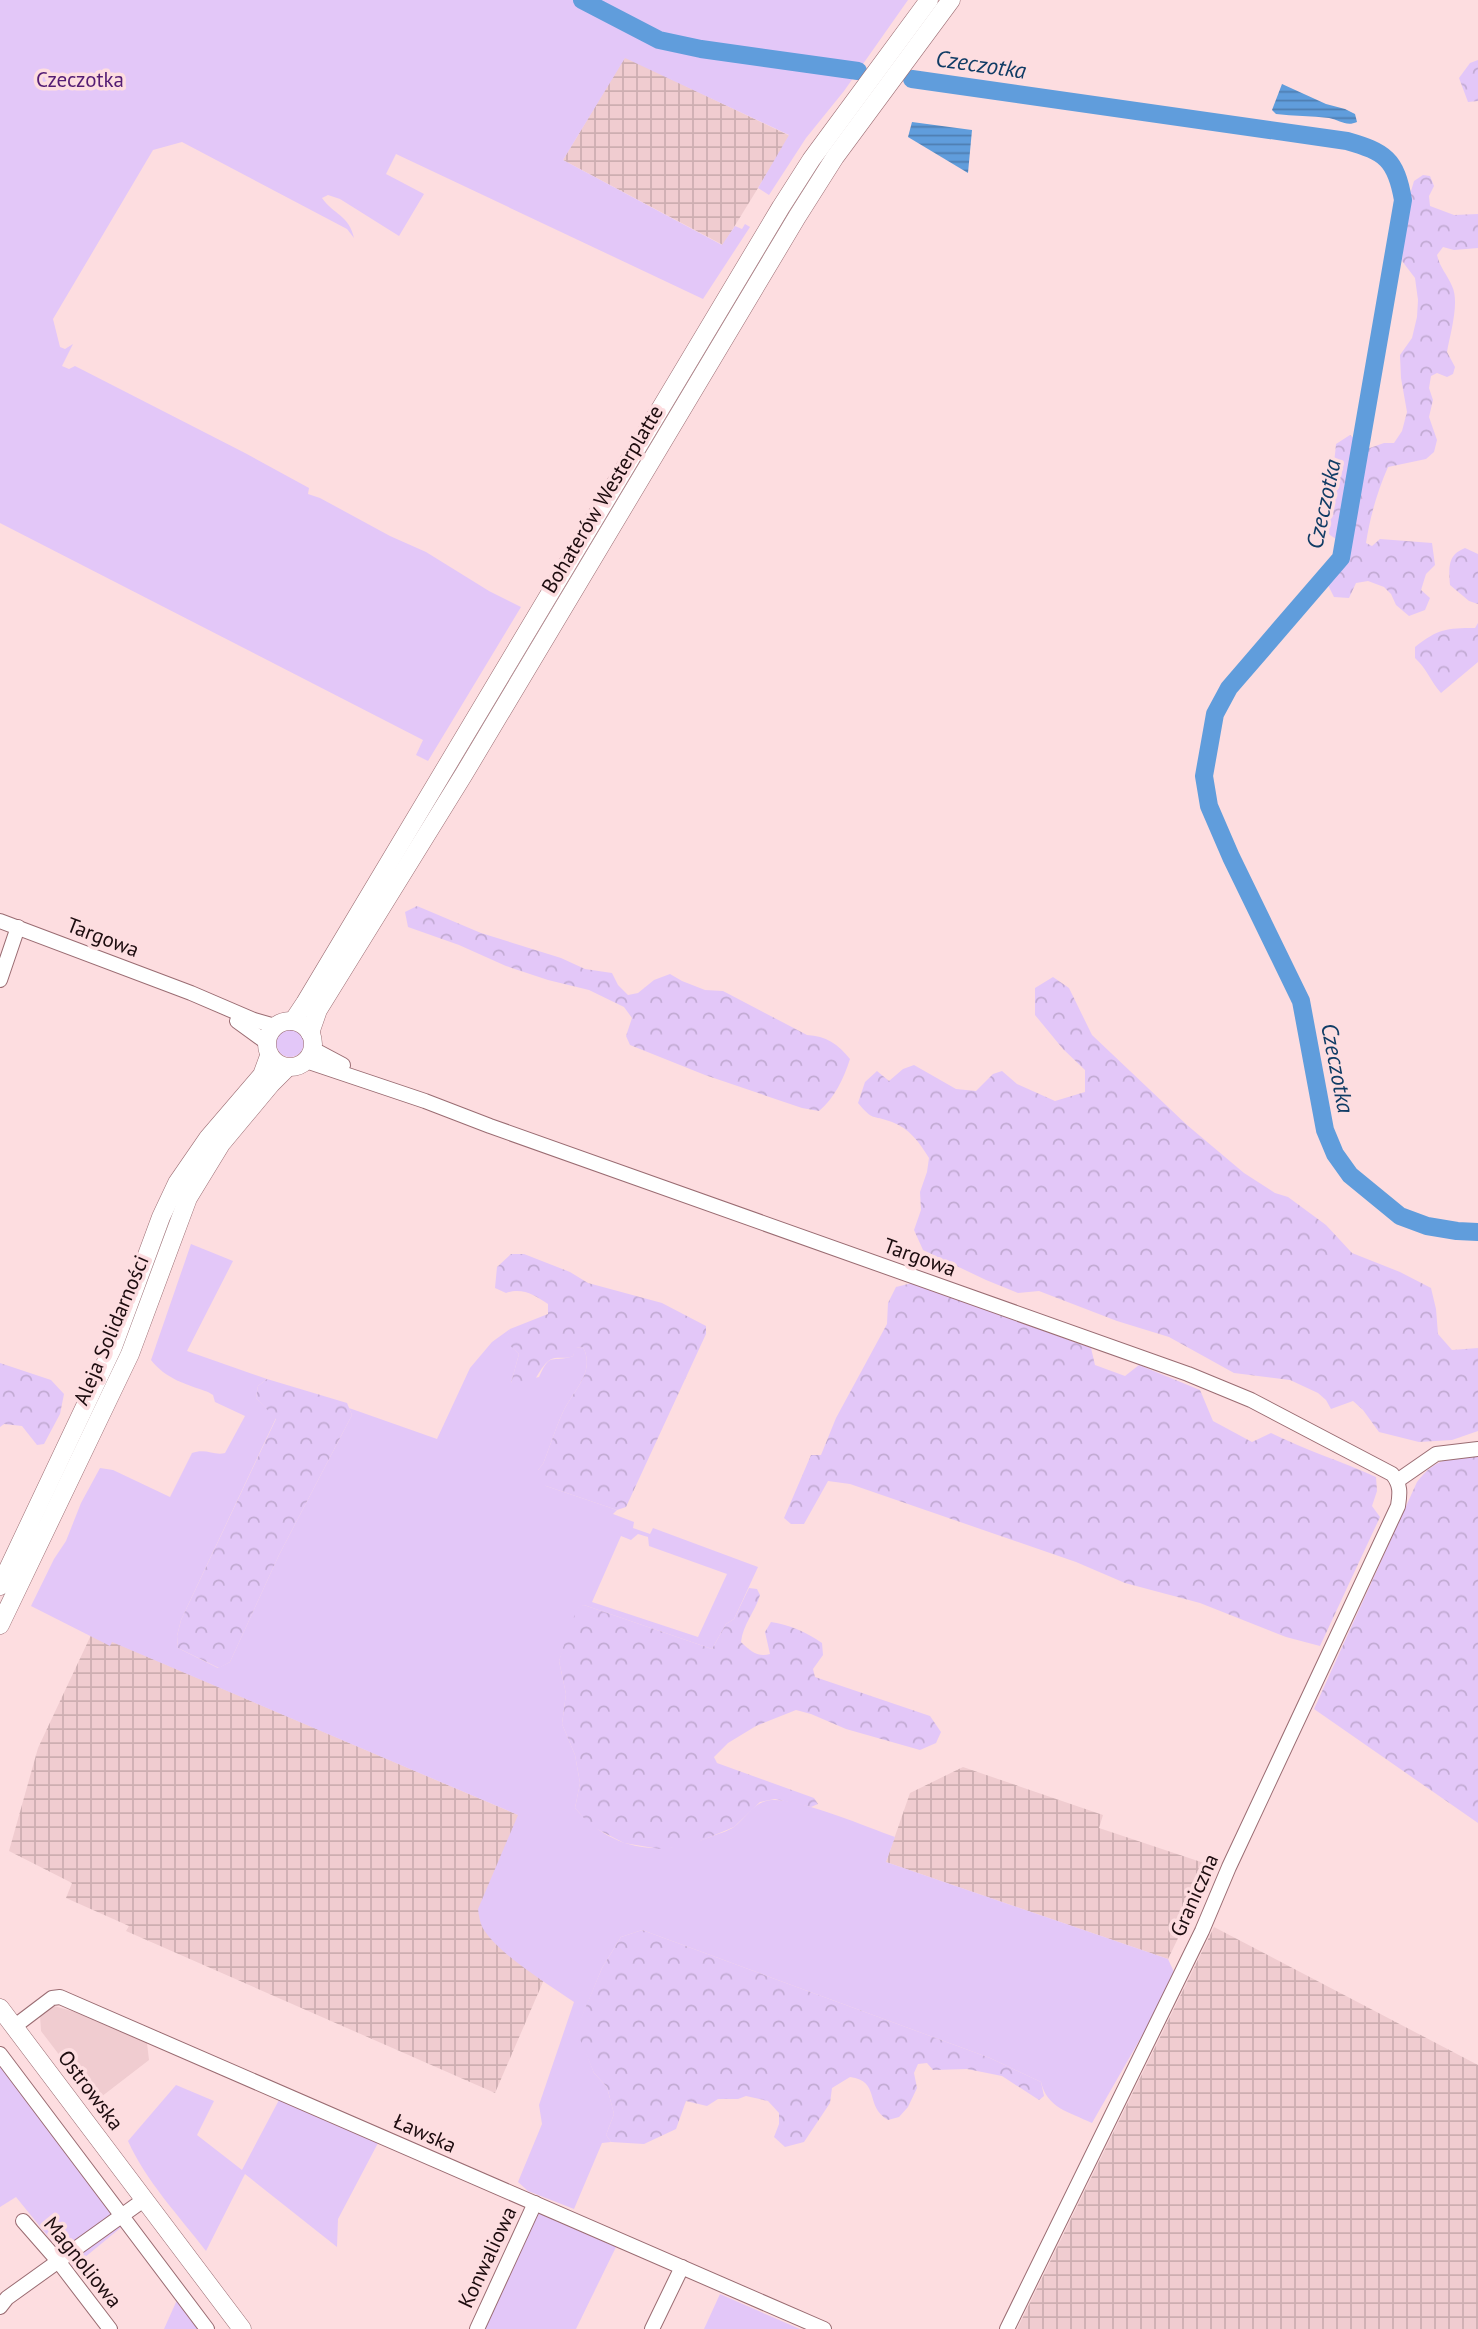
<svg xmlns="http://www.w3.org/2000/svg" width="1478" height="2329" font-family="'PT Sans',sans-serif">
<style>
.built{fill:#f0ccd0}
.industrial{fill:url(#industrial-grid)}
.green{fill:#e3c7f8;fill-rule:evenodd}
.forest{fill:url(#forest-crowns)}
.water{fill:url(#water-rules)}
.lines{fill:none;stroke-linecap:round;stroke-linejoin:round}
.river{stroke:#609ddc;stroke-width:18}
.minor-casing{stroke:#9a6c72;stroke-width:16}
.major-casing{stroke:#9a6c72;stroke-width:19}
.minor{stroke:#fff;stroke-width:14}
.major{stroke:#fff;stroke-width:18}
.labels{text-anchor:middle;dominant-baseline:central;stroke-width:7;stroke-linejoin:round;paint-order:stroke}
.park-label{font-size:21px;fill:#541c73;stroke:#fddde0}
.street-label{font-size:21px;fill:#1d0c0f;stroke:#fddde0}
.water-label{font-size:23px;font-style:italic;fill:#103c65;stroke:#fddde0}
</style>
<defs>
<pattern id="industrial-grid" width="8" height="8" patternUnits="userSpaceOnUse" patternTransform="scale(1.75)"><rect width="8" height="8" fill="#f0ccd0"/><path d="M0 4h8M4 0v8" fill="none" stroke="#cdaeb1"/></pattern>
<pattern id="forest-crowns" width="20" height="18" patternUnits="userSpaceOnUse" patternTransform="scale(1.75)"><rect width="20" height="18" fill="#e3c7f8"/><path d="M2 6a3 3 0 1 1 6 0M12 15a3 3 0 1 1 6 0" fill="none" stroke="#c2aad3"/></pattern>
<pattern id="water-rules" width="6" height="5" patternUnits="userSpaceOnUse" patternTransform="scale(1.75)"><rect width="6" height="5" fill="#609ddc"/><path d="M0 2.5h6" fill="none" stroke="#4f7eb1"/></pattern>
</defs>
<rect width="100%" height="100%" fill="#fddde0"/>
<!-- built -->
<path class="built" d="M54,2006l21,6 72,31 2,17 -52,40v-3l-17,-15 -39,-51 -1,-16z"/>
<!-- industrial -->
<g class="industrial">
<path d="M625,57l165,79 -67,109 -160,-85z"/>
<path d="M92,1633l508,217 -105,243 -369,-162 3,-5 -63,-28 6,-15 -63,-32 29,-103z"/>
<path d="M963,1767l140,48 -4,13 114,38 -45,93 -282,-97 24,-69z"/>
<path d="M1214,1927l264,138v264h-461z"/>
</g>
<!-- green -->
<g class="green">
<path d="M0,0h908l-64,91 -38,47 -37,57 -11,-7 31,-53 -164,-77 -62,102 159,85 13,-19 7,3 3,-5 5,3 -47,72 -307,-145 -10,20 38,20 -25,42 -59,-37 -12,-4 -6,3c12,17 27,17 32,40l-7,-9 -165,-87 -29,8 -100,169 7,28 5,2 8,-5 -11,22 7,3 6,-3 170,87 64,35 -1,6 12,4 70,38 36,16 63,39 32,16 -93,154 -12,-6 7,-15 -423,-217z"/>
<circle cx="290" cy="1043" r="14"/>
<path d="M191,1244l42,17 -46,90 80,28 -9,7 -2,12 20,20 -95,202 -4,16 1,12 40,20 12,-6 49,-107 73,-140 -3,-7 88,31 33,-71 22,-26 18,-13 -5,11 14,14 -8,29 28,-6c12,-27 13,-13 34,-21l2,-8 8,-1c13,25 -10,44 -20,65 -8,17 -13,35 -20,52l-5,6 8,16 71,24 -4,4 21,8 -1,6 17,6 3,-6 105,39 -24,52 -8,5 -14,25 -128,-44 -5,2 -20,54 7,33 -4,30 13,31 5,28 -5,25c36,42 84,50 135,29 8,-3 18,-6 24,-10 14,-11 20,-26 38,-27 27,-2 95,27 123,37l-9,25 282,97 6,13 -19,41 -63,110c-23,-11 -45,-15 -51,-41l-51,-24 -348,-128 -21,7 -19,31 -25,61 17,44 13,14 7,27 -8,21 5,7 -9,1 -28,66 -46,-18 -10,-9 24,-58 -3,-19 35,-103c-26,-18 -73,-46 -90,-72 -4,-6 -5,-14 -6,-21l40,-94 -406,-173 -2,4 -79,-40 23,-47 12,-18 15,-38 19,-35 13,2 57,27 22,-44c14,-5 22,3 33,0l20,-37 -30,-14 -2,-7 -5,-3c-23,-8 -42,-13 -57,-32zM638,1534l10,3 1,9 78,28 -29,63 -106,-35 29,-66 10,4z"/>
<path d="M0,2062l124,163 -51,42 -57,-70 -16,10z"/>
<path d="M176,2085l38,16 -17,34 45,35 37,-70 99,43 -40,76 -1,28 -92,-73 -39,77c-27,-35 -60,-70 -78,-110z"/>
<path d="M538,2213l78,34 -40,82h-99z"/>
<path d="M720,2294l80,35h-96z"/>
<path d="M177,2300l21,29h-34z"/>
</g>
<!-- forest -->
<g class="forest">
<path d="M1478,60v41l-10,1 -9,-24 11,-15z"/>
<path d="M1423,175l7,1 4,10 -5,10 1,10 24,9 24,-1v34l-24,2 -11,-3 -6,8c3,13 10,19 15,31 8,16 -2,48 -5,66l8,15 -2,7 -6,3 -10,-4 -6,3 -2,12 4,12 -4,17 8,23 -3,12 -8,7 -38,8c-11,25 -18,50 -22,76l6,3 8,-7 52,4 3,22 -9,9 -5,16 9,8 -5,12 -16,6 -13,-11 -5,-11 -7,-7 -16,-6 -12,2 -7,15 -15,-1 -7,-14c15,-9 18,-19 21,-36l-18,-12 -8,-10c4,-28 12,-53 14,-81l14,-9 17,14 17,-6h10l8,-12 5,-19 -6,-34 -1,-23 12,-17 5,-21 1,-17 -3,-22 -13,-17 6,-60 6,-20z"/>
<path d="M1465,548l13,6v50l-9,-3 -19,-16c-1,-17 -3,-30 15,-37z"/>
<path d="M1478,623v39l-37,31c-10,-11 -14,-24 -26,-35v-11c23,-18 31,-19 60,-19z"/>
<path d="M417,906l64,27 80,25 24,11 27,4 6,12 10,10 10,-2 16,-13 16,-6 12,7 23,9 18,1 84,44c19,1 31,9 43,24 -6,19 -16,40 -31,52l-17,-3 -97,-33 -75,-30 -4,-9 6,-18 -8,-11 -35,-17 -41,-10 -42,-14 -47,-21 -51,-18 -3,-15z"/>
<path d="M1053,977l16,11 23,47 95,90 57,48 31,20 13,4 38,28 26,28 48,19 31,16 5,21 2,25 14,16 26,-2v83l-26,9 -33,2 -40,-10 -16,-22 -10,-9 -22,8 -5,-9 -8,-7 -28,-13 -56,-7 -65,-36 -52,-16 -78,-30 -21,2 -32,-13 -63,-30 -9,-20 7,-20 -1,-18 7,-20 2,-14c-9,-15 -20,-30 -37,-36 -21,-8 -18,0 -34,-19l7,-21 12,-11 12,10 14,-12 11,-4 42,24 20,2 17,-17 9,-3 15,13 38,17 30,-9v-22l-22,-21 -28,-34v-27z"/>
<path d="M511,1254h13l46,18 18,11 74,20 44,23v8l-80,173 -9,3 -71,-24 -12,-7 4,-9 5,-6c7,-17 12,-35 20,-52 10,-21 33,-40 20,-65l-7,1 -3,8c-7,3 -11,1 -18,2 -11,1 -19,22 -26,31l-12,1 -6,-7 8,-29 -15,-14 6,-11 38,-15v-10c-13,-9 -26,-17 -42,-11l-11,-5 2,-21z"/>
<path d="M912,1283l179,65 4,17 30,11 14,-11 61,25 13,31 39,21 19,-9c34,17 70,28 105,44l1,14 -5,15 8,11 -60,129 -34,-9 -86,-34 -75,-20 -49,-21 -226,-78 -22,-3 -24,43h-13l-7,-6 27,-63h10l15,-37 51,-94 1,-21 8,-16z"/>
<path d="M0,1363l51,17 13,14 -4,20 -16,30 -7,1 -15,-19 -18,-2 -4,3z"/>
<path d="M267,1379l80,24 5,12 -73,140 -49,107 -11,6 -41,-20 -1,-12 4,-16 95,-201 -20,-21 2,-12z"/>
<path d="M1478,1456v367l-164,-114 103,-227c19,-24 32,-24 61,-26z"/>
<path d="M749,1588l8,1 3,6c-5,17 -17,29 -19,47 8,8 17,16 29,12l-5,-22 6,-10c19,3 35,10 51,21l1,12 -10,14 2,8 115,39 11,16 -5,11 -16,7 -74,-21 -35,-15 -15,-4 -40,16 -28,17 -14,14 3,6 97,35 4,6 -7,3 -36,-8 -15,3 -26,25 -46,19 -28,3 -36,-6 -33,-17 -16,-18 5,-25 -5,-28 -13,-31 4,-30 -7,-33 11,-36 9,-19 5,-1 128,44 14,-25 8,-5z"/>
<path d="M642,1930l348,128 51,24 3,14 -5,4 -37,-24 -35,-7 -34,1 -6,-7 -9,1 -4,9 3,15 -9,19 -9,10 -11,3c-24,-14 -7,-39 -38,-43l-18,11 -2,15 -26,39 -19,5 -11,-10 5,-13v-11l-11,-12 -22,-5 -8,3h-20l-11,7 -21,-5 -10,28 -32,15 -33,-2 -5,-7 8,-21 -7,-27 -13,-14 -18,-43 26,-62 19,-31z"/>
</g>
<!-- water -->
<g class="water">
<path d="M1282,84l44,20 19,5 10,5 2,8c-11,5 -17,-2 -28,-4 -17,-2 -36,-2 -53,-4l-4,-4z"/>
<path d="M912,122l60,8 -4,43 -60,-36z"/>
</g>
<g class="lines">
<!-- river -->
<g class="river">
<path d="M582,0l77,40 42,9 157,22"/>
<path d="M912,79l435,62c38,11 49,18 56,59l-62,358 -112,130 -14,26 -11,62 5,30 22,51 70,144 24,129 10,24 15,21 50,41 27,10 30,5 21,1"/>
</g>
<defs>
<g id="minor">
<path d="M0,921l191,72 63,27 21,6"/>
<path d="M0,980l18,-53"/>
<path d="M237,1021l29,21"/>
<path d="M313,1049l30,16"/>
<path d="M306,1061l119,40 65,25 698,248 63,26 141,74c9,10 8,20 6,32l-169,361 -27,64 -195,398"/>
<path d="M1397,1481l39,-27 42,-5"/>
<path d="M15,2026l37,-28 8,-1 764,332"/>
<path d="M0,2054l207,275"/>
<path d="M23,2221l35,40 52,68"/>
<path d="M0,2307l7,-9 138,-99"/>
<path d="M477,2329l58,-126"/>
<path d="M652,2329l30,-62"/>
</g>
<g id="major">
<circle cx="290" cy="1044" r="23"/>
<path d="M293,1021l12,-18 476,-796 30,-47 118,-160"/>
<path d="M310,1033l8,-23 146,-236 333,-557 38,-60 116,-157"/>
<path d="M0,1586l113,-239 48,-130 16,-34 31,-45 54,-63 7,-19"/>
<path d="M0,1625l130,-271 58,-156 33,-54 50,-60 16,-16"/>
<path d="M0,2008l242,321"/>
</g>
</defs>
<!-- minor casing -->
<use href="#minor" class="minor-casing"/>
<!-- major casing -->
<use href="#major" class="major-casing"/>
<!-- minor -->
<use href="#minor" class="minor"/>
<!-- major -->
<use href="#major" class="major"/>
</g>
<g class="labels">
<!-- park labels -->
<g class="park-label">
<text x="80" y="79">Czeczotka</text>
</g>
<!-- street labels -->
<g class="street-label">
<text transform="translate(602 499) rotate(-59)">Bohaterów Westerplatte</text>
<text transform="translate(103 937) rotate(21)">Targowa</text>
<text transform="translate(920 1257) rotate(20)">Targowa</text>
<text transform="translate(111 1330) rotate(-67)">Aleja Solidarności</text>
<text transform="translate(1194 1895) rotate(-66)">Graniczna</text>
<text transform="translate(91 2090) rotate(53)">Ostrowska</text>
<text transform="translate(425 2133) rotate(24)">Ławska</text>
<text transform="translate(487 2257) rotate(-65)">Konwaliowa</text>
<text transform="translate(83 2262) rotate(51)">Magnoliowa</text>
</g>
<!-- water labels -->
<g class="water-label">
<text transform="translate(981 64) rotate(8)">Czeczotka</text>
<text transform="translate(1323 504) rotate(-78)">Czeczotka</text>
<text transform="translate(1338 1068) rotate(79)">Czeczotka</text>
</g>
</g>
</svg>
